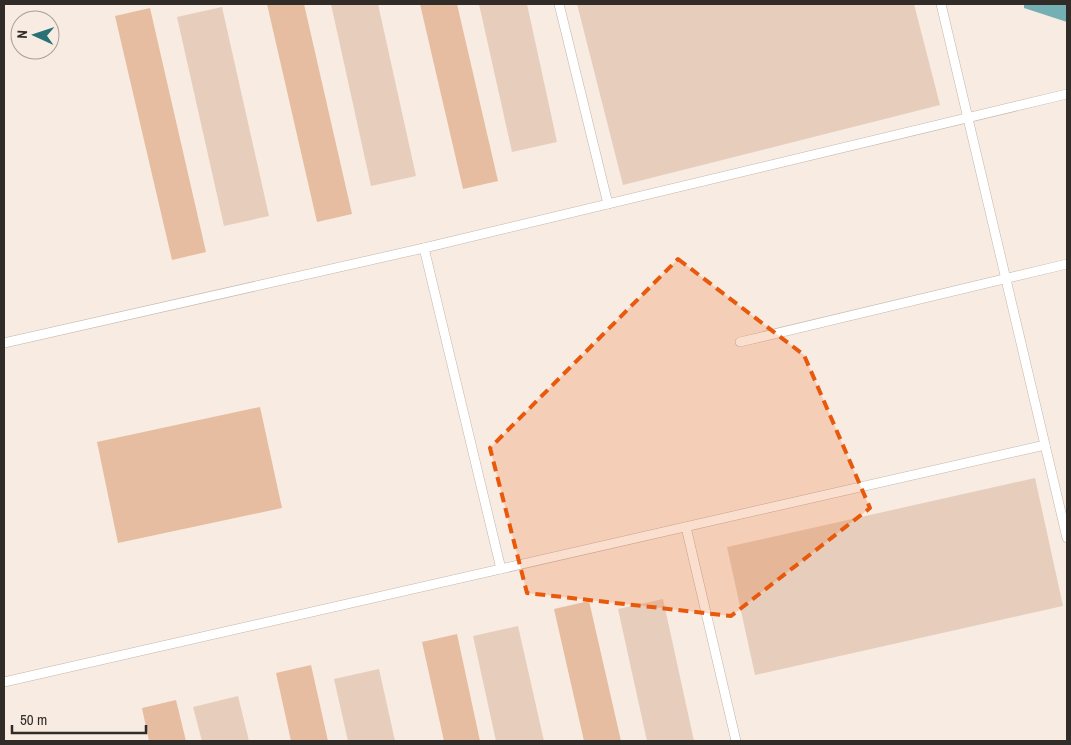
<svg xmlns="http://www.w3.org/2000/svg" width="1071" height="745" font-family="'Archivo Narrow',sans-serif">
<style>
.green{fill:#e7cebc}
.water{fill:#74afb4}
.building{fill:#e6bda0}
.lines{fill:none;stroke-linecap:round;stroke-linejoin:round}
.lane-casing{stroke:#c2b6ac;stroke-width:10}
.lane{stroke:#fff;stroke-width:9}
.marked{fill:#e8590c;fill-opacity:0.2;stroke:#e8590c;stroke-width:4;stroke-dasharray:10 6;stroke-linejoin:round}
</style>
<rect width="100%" height="100%" fill="#f8ebe1"/>
<!-- green -->
<g class="green">
<path d="M331,4h47l38,172 -45,10z"/>
<path d="M479,4h48l30,138 -45,10z"/>
<path d="M577,4h337l26,101 -317,80z"/>
<path d="M222,7l47,209 -45,10 -47,-209z"/>
<path d="M1035,478l28,128 -308,69 -28,-128z"/>
<path d="M663,599l31,142h-47l-29,-132z"/>
<path d="M518,626l26,115h-48l-23,-105z"/>
<path d="M379,669l16,72h-47l-14,-62z"/>
<path d="M238,696l11,45h-47l-9,-34z"/>
</g>
<!-- water -->
<path class="water" d="M1024,4h43v18l-43,-14z"/>
<!-- building -->
<g class="building">
<path d="M267,4h37l48,210 -35,8z"/>
<path d="M420,4h37l41,177 -35,8z"/>
<path d="M150,8l56,244 -34,8 -57,-244z"/>
<path d="M260,407l22,101 -164,35 -21,-101z"/>
<path d="M589,601l32,140h-37l-30,-132z"/>
<path d="M457,634l23,107h-36l-22,-99z"/>
<path d="M311,665l17,76h-37l-15,-68z"/>
<path d="M176,700l10,41h-37l-7,-33z"/>
</g>
<g class="lines">
<defs>
<g id="lane">
<path d="M559,4l49,200"/>
<path d="M941,4l126,534"/>
<path d="M424,248l77,321"/>
<path d="M740,342l327,-78"/>
<path d="M4,343l420,-95 643,-154"/>
<path d="M686,527l50,214"/>
<path d="M4,682l1041,-237"/>
</g>
</defs>
<!-- lane casing -->
<use href="#lane" class="lane-casing"/>
<!-- lane -->
<use href="#lane" class="lane"/>
</g>
<!-- marked area -->
<path class="marked" d="M678,259l126,96 66,153 -139,108 -204,-23 -37,-145z"/>
<!-- border -->
<rect width="1071" height="745" fill="none" stroke="#312c28" stroke-width="10"/>
<!-- north arrow -->
<g transform="translate(35 35) rotate(273)"><circle r="24" fill="#f8ebe1" stroke="#a89f97"/>
<path d="M0-4L9 19L0 12L-9 19Z" fill="#277177"/>
<text y="-8" font-size="14" font-weight="bold" text-anchor="middle" fill="#312c28">N</text>
</g>
<!-- scale -->
<path d="M12 725v8h134v-8" fill="none" stroke="#312c28" stroke-width="2.5"/>
<text x="20" y="725" font-size="15" fill="#312c28" stroke="#f8ebe1" stroke-width="4" paint-order="stroke">50 m</text>
</svg>
